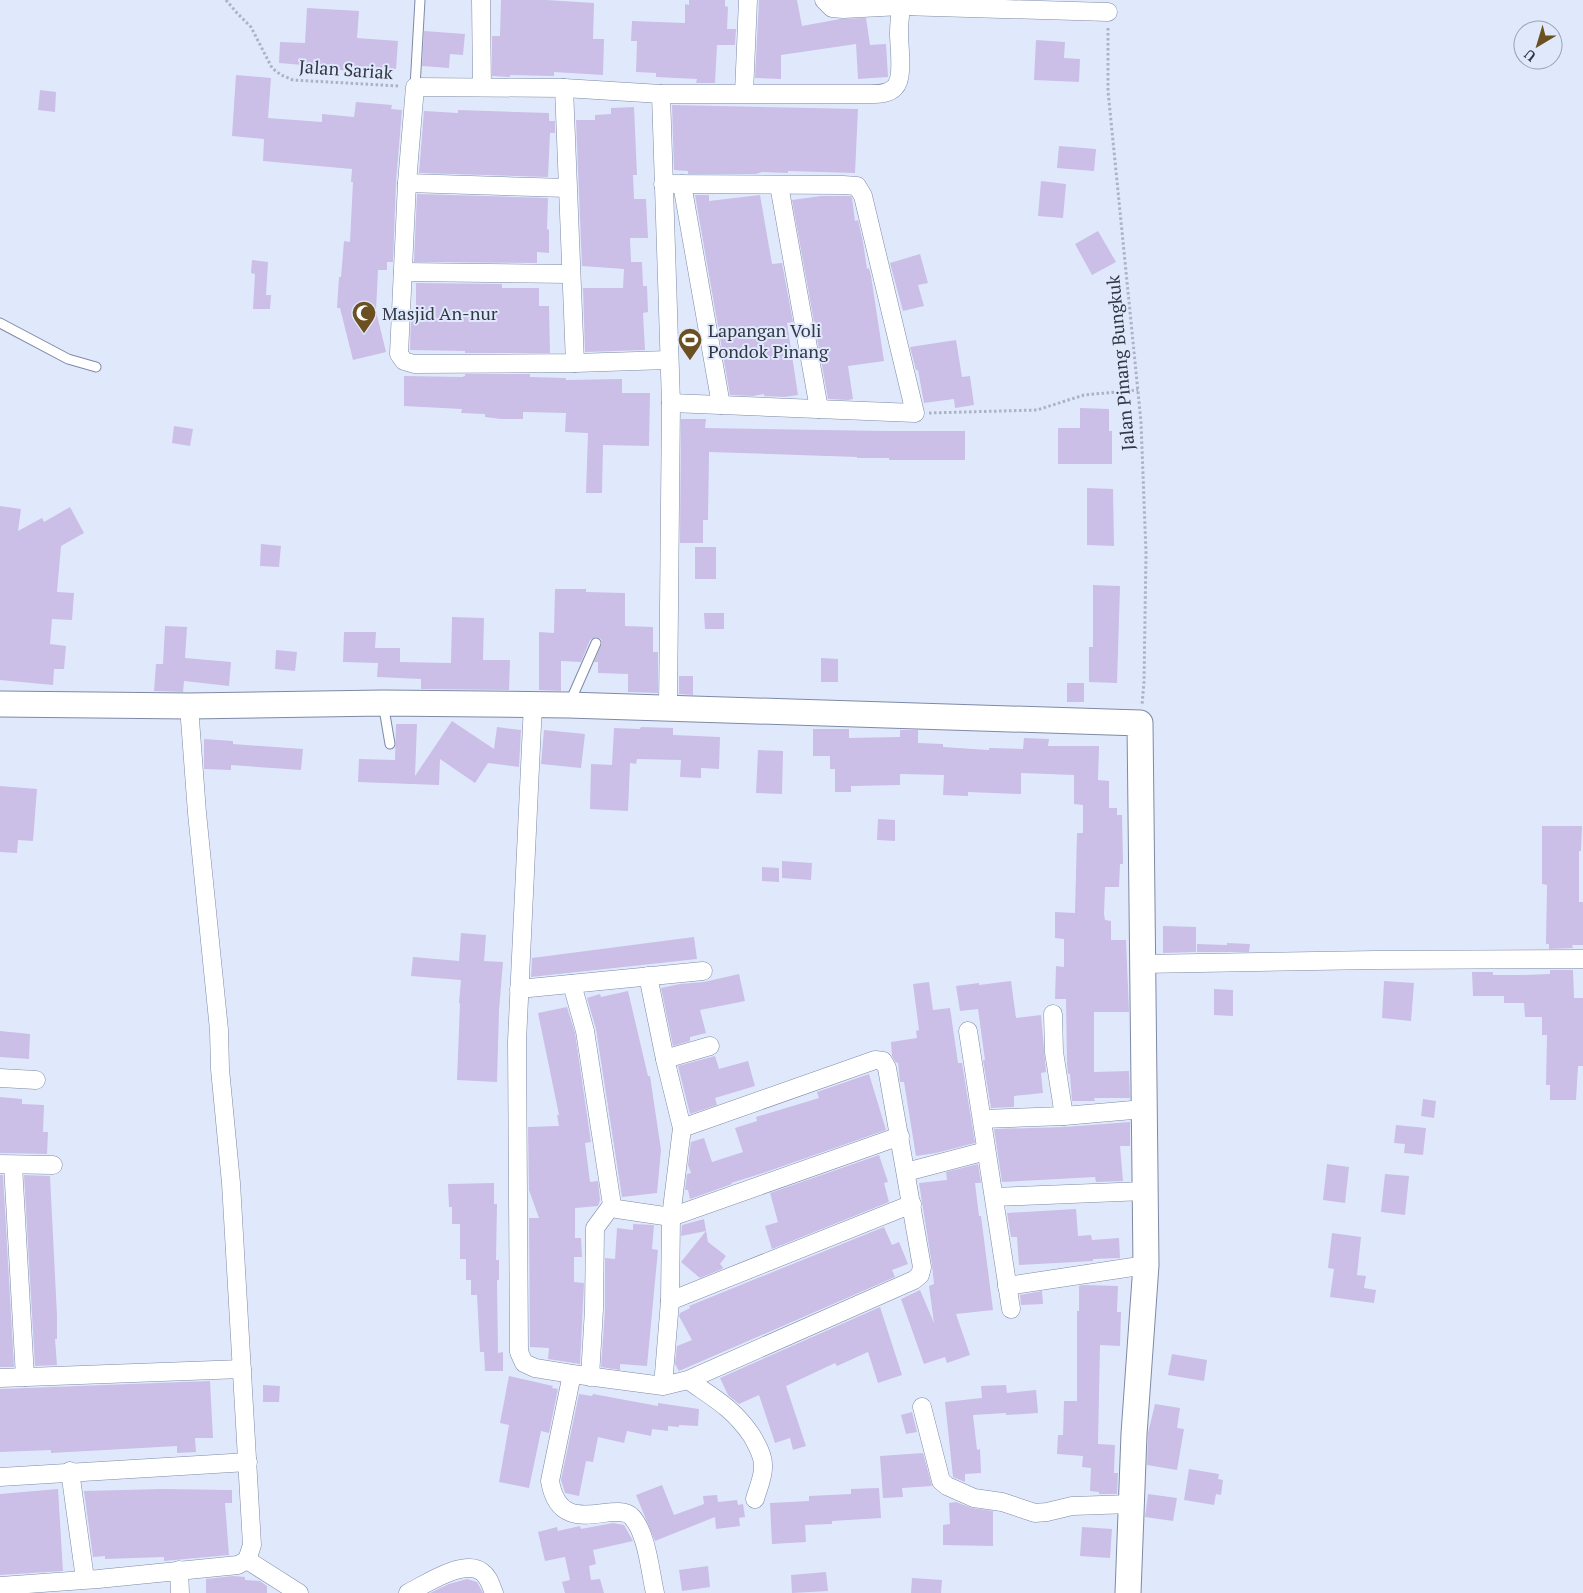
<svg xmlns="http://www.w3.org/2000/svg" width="1583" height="1593" font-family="'PT Serif',serif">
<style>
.building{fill:#cbbee7}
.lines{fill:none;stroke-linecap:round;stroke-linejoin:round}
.lane-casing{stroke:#7d8aa6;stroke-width:11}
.street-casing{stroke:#7d8aa6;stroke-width:19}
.secondary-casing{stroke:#7d8aa6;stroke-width:27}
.path{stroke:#abb3c4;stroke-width:3;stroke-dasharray:2.5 2.5;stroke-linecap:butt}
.lane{stroke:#fff;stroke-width:9}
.street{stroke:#fff;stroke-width:18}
.secondary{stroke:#fff;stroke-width:25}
.labels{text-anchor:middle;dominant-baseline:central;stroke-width:4;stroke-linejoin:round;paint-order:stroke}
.street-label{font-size:18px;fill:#313743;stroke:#e0e9fc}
.poi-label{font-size:18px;fill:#313743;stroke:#e0e9fc;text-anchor:start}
</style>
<rect width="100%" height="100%" fill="#e0e9fc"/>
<!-- building -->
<g class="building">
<path d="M501,0h45l48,3 -1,36h11l-1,36 -49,-3v4l-44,-1v2l-18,-1v-40h8z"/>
<path d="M689,0h36v6l3,1 -1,22h9l-1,16h-18l-2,38h-19l1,-4 -41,-2v-4l-20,-1 1,-31h-6l1,-20 53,2v-19l4,1z"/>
<path d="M759,0h38l5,26 38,-7 26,-1 4,27 16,-1 2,33 -30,2 -2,-35 -75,11v24l-26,-1z"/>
<path d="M307,8l52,3 -2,27 41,3 -2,28 -40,-3 -1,5 -52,-3v-3l-24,-2 1,-21 25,1z"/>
<path d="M424,31l41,3 -2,21 -13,-1 -1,14 -27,-2z"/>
<path d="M1036,40l29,2 -1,16 16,1 -1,23 -45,-2z"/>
<path d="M236,75l35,3 -3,40 54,4v-8l32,3 2,-15 36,3 -1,4 11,1 -6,72 -3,80h-6v8h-9l-2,41 10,41 -33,8 -13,-52h-3l2,-31h2l3,-36 6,1 3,-60h-2l1,-13 -89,-8 1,-22 -32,-3z"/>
<path d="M40,90l16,2 -1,20 -17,-2z"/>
<path d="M672,105l186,4 -3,64 -67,-2v2l-26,-1 -6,2h-68v-3l-14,-1z"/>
<path d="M634,107l3,68h-4l1,24h12l2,39h-18l1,24h11l1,24h4l1,26 -5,1 2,37 -60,2 -2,-64h40l1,-19 -42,-3 -6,-146h19v-5l16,-1v-6z"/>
<path d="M458,110l91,3v8h6v12h-5l-2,44 -129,-4 5,-62 34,2z"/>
<path d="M1059,146l37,3 -2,22 -37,-3z"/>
<path d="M1041,181l25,3 -3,34 -25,-2z"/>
<path d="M417,194l131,4 -1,31 2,1v23l-12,-1v11l-123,-1z"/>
<path d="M695,195h14v6l51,-6 12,69 10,-1 11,59 -6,1 11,72 -13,2 -21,-1v-2l-11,2 -23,-1z"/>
<path d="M821,196h30l1,2 3,23 3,-1 5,22 4,27 2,-1 2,8 13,85 -36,5 5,33 -5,1 -20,-1 -36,-199z"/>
<path d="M1098,231l18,31 -24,13 -17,-31z"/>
<path d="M920,254l8,29 -10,2 6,21 -21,5 -13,-48z"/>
<path d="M252,260l16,2 -2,33h5l-1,14h-17l2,-35 -4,-1z"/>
<path d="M416,283l86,1v4h37v18h10l1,47h-85v-2l-55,-1 1,-33h5z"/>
<path d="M956,340l6,37 8,-1 4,29 -19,3 -1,-9 -30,4 -6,-33h-2l-6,-23z"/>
<path d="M465,374h65v3l36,1v2l56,-1v14h28l-1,53 -46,-1 -1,48h-16l2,-60 -23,-1 1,-19 -43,-1v7h-22l-16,-2v-3l-24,-1 1,-4 -58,-3v-30l58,1 3,-1z"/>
<path d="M1080,408l29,1v22h3v33h-54v-36h22z"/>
<path d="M681,419h25l-1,9 180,3h80v29h-76v-2h-32v-1l-148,-5 -1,68h-5v23h-23z"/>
<path d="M174,426l19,3 -3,17 -18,-3z"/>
<path d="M1087,488l26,1 1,57 -27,-1z"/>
<path d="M0,506l21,3 -3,22 24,-13 2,4 26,-15 14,26 -23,13 -4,46 17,1 -2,27 -20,-1 -2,25 16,2 -2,23h-10l-1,16 -53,-5z"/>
<path d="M261,544l20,2 -2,21 -19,-1z"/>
<rect x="695" y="547" width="21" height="32"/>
<path d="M1093,585l27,1 -3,97 -28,-1v-35h4z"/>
<path d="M555,589h31v3l39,1v33l28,1v25h5v41l-30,-1v-18l-30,-1v-11h-4l8,-19 -1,-4 -5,-2 -6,3 -9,22 -20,-1v30l-22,-1v-58l15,1z"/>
<path d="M704,613h20v16h-19z"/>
<path d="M452,617l32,1 -1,42h27l-1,30 -88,-1v-10l-44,-2 1,-14 -35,-1 1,-30h32l-1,16h25v14l51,1z"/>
<path d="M165,626l22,1 -2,31 46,4 -2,24 -45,-5 -1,11 -29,-1 2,-27h7z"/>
<path d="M276,650l21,2 -2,19 -20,-2z"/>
<path d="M821,658l17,1v23h-17z"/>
<path d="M679,676h14v19l-14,-1z"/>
<rect x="1067" y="683" width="17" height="19"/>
<path d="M452,721l42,28 3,-22 24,3 -2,37 -31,-4 -13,20 -35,-24 -1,26 -81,-3 1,-23 36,1 1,-36h21l-2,52z"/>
<path d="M641,727l32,1v7l47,2 -1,32 -18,-1v10l-21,-1 1,-17 -44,-1 -1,5 -6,-1 -2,48 -38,-2 1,-45 21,1 2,-37 26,1z"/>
<path d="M813,729h36v9l51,-1v-7h18v13l25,1v3l46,3v-2l34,1 1,-11 25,1 -1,7h51l-1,34 11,1v27h8v7h5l1,49h-3l-1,23h-14l-1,27 1,6 6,1v19h15l3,72h-35v60l35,-1 1,27h-36l1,3h-23l-2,-27h-2l-1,-10 -1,-65h-11l1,-33 8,1v-28l-9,-1v-26l20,1 2,-80h6v-28l-9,-1v-29l-53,-2v21l-53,-2v4l-25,-1 1,-20 -44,-1v11l-49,1v6h-16v-23h-5v-13h-17z"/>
<path d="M544,730l41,4 -4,34 -40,-4z"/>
<path d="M204,739l29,2v3l70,5 -2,21 -70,-5v5l-27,-1z"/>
<path d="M758,750l25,1 -1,43 -26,-1z"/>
<path d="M0,786l37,3 -4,52 -15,-1 -1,13 -17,-1z"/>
<path d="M878,819l17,1v21l-18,-1z"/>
<path d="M1542,826h40l-1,25h-2v51h4v43h-11l1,3 -24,1v-5h-3l1,-59 -5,-1z"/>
<path d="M782,861l30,2 -1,17 -29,-2z"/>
<path d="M762,867l17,1v14l-17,-1z"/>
<path d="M1163,926l33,1v25l-33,1z"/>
<path d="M461,933l25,2 -2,26 19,1 -4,48 -2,72 -40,-2 3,-77h-1l2,-23 -50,-4 2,-19 46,4z"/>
<path d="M694,937l3,22 -166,18 1,-19z"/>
<path d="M1227,943l23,1 -1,8h-52v-8l30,1z"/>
<path d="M1550,970h23l1,28h9v68h-5l-2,34h-26v-15h-4l1,-50h-5v-18h-17l-1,-14h-20v-7h-31l-1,-24h21v3h31l26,-1z"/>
<path d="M739,974l6,27 -45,9 6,23 -16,4v4l-17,5 -12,-58 19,-4 24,-2z"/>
<path d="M1011,981l5,37 25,-3 5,57 -5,1 2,20 -29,3v11l-23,1 -8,-48h2l-7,-51 -18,2 -4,-25 23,-3v2z"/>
<path d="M1384,981l30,2 -3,38 -29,-3z"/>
<path d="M929,982l4,28 17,-2 8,55h4l13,80 -39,10 -20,3 -12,-74h-4l-2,-20 -2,1 -4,-7 -1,-14 26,-4 -1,-7 3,-1 -6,-46z"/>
<path d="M1214,989l19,1v26l-19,-1z"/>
<path d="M628,991l20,85h2l11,74 -4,43 -35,4 -26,-168 -9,-31 13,-4 1,3z"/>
<path d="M567,1007l8,26 16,109 -6,1 5,39 8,-1 2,19 -2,6 -23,2v30h6l1,19h-8v25l10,1 -4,81 -32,-5 1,-11 -19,-1 -1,-129h10l-10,-28 -1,-63 31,-1 -2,-11h2l-21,-102z"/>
<path d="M0,1031l30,3 -1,25 -29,-2z"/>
<path d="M715,1056l4,13 29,-8 7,25 -40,12 2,7 -27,9 -12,-48z"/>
<path d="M869,1074l17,56 -123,43 -32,10 1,1 -42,15 -2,-9h-3l2,-16 4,-1 -3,-8 3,-23 13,-4 8,24 31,-10 -8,-24 22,-7 -1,-4 63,-19 -2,-6z"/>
<path d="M0,1097l22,2v5l22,1 -1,27h5l-1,22 -47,-1z"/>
<path d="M1423,1099l13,2 -2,17 -13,-2z"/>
<path d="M1130,1122v24h-10l3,35 -27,1 -1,-5 -93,5 -8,-53 71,-2z"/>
<path d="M1396,1125l30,3 -3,27 -19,-2 1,-9 -11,-1z"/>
<path d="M879,1155l9,27 -4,1 5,19 -117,47 -7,-23 13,-4 -8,-29z"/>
<path d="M978,1164l3,19h-6l4,33h2l12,94 -37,4 14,41 -23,8 -2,-6 -21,7 -23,-65 19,-9 14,33 -5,-37 5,-2 -2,-19 -13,-82 28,-3 -1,-8z"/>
<path d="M1327,1164l22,3 -4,36 -22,-3z"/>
<path d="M1385,1174l24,2 -4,39 -24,-3z"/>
<path d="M0,1175h3l11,192h-14z"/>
<path d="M24,1175l26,1 7,140v23h-2l2,26 -22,1z"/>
<path d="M494,1183v21h3l-1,56h3v20h-2l1,73 5,-1v19h-18l-1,-19h-4l-3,-57h-6v-15h-5v-21h-6v-35h-8v-17h-3l-1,-23z"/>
<path d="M1076,1209l2,27 13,-1 1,5 27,-2 1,20 -27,1v2l-74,4 -2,-28h-6l-4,-24z"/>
<path d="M704,1219l4,23 18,14 -6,8 3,3 -1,2 -22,9 -19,-16 25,-31 -25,5 1,-11z"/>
<path d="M633,1224l21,1 -2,24 6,1 -11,116 -27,-2v6l-19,-3 4,-57v-52l10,1 2,-31 16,2z"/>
<path d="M884,1227l8,18 7,-3 9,22 -16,6 3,7 -216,94 -4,-7 2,-18 15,-6 -13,-24 1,-3 10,-5 -1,-2z"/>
<path d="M1332,1233l29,4 -4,38 9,1 -2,12 12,2 -2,13 -44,-6 4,-28 -6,-1z"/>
<path d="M1083,1285l35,1 -1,26h4l-1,34 -20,-1 -2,99 17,1 -1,28h4l-1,21h-18v-2l-9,-1 1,-23 -9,-1 1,-11 -26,-2 1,-19h5l1,-34h13v-90h2v-25z"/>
<path d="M1042,1291l1,13 -22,1 -1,-10z"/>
<path d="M880,1307l22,68 -24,8 -10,-31 -31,14 -2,-3 -49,23 20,60 -13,4 -3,-12 -15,5 -16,-48 -20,9 -11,-9 -8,-17z"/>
<path d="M1172,1354l35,6 -3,21 -36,-6z"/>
<path d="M509,1376l44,10 -1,2 6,1 -9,44 -8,-2 -12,57 -30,-6 10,-57 -9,-2z"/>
<path d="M210,1381l3,57h-18l1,14 -19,1v-7l-126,7v-3l-51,2v-63z"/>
<path d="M263,1385l17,1 -1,16h-16z"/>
<path d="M1006,1385l1,8 29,-3 2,23 -32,2v-2l-33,2 4,35 3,-1 1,24 -16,1v8l-12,-5 -8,-75 37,-4 -1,-12z"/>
<path d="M579,1394l13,2 1,-2 65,12v-3l41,6 -1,17 -19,-1v2l-11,-1v5l-16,-2 -1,7 -24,-5 -3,12 -26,-6 -5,25 -7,-1 -7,35 -14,-3 -4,-13z"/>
<path d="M1155,1404l25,4 -3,20 7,1 -7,41 -30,-5 1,-32z"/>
<path d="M912,1412l5,20 -11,2 -5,-19z"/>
<path d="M923,1453l9,33 -30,2 1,9 -20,1 -3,-42z"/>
<path d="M1189,1469l30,5 -1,5 5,1 -2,15 -5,-1 -2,11 -30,-5z"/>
<path d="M662,1485l12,30 30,-11 -1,-8 14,-1 1,7 19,-2 1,5 5,-1 2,13 -6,1 1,8 -24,3 -1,-12 -60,24 -19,-46z"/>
<path d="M879,1488l2,30 -49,3v3l-27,1 1,17 -34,2 -2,-41 39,-2v-5l42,-2v-5z"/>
<path d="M58,1489l5,82 -63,4v-81z"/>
<path d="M162,1489l70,1v13h-7l4,52 -65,6v-4l-59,2v-3l-12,1 -9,-66z"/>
<path d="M1148,1494l29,4 -4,23 -28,-4z"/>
<path d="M956,1502l16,6 21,3v35l-50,-1v-20l7,-1 -1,-21z"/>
<path d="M613,1523l11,2 9,16 -40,9 3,14 -7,2 2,14 9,-1 4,14h-39l-3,-11 8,-2 -5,-23 -20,4 -7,-29 19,-5 1,4 22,-5 1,3z"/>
<path d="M1082,1527l30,2 -2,29 -30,-2z"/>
<path d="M708,1566l2,21 -28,4 -3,-21z"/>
<path d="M826,1572l2,19 -36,2 -1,-18z"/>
<path d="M233,1576l12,1v3l15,1 7,5v7h-61v-14z"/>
<path d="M912,1578l30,2 -1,13h-30z"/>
<path d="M467,1579l10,3 6,11h-53l19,-9z"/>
</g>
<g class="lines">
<defs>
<g id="lane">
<path d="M415,87l5,-87"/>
<path d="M0,323l68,36 28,8"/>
<path d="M570,702l26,-59"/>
<path d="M383,703l7,41"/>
</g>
<g id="street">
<path d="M481,0l1,87"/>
<path d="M824,0l8,8 11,1 58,-3"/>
<path d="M564,88l11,275"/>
<path d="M744,93l4,-93"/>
<path d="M661,94l10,309 -3,306"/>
<path d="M407,183l160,5"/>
<path d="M663,184l180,1 14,1 6,10 52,217 -244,-10"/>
<path d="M682,184l39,221"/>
<path d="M779,185l40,224"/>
<path d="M403,272l167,2"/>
<path d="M668,360l-93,3 -161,1 -10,-3 -5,-7 8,-171 8,-96 149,1 97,6h205c10,0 22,1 29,-7 9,-9 4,-41 4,-53 0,-9 1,-19 2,-28l207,6"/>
<path d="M533,704l-16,337 2,311 5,11 11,5 37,6 91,12 25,-6 226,-100 6,-5 2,-8 -35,-199 -4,-7 -8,-1 -193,68 -11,89 -1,84 -7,85"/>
<path d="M1142,964l233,-4 208,-1"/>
<path d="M648,976l17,83 17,69"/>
<path d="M572,984l13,47 27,174 5,4 54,8 229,-81"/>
<path d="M519,989l184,-18"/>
<path d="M1053,1014l1,38 10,64"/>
<path d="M968,1031l43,278"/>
<path d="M665,1059l45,-13"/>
<path d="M0,1078l36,2"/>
<path d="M982,1119l82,-3 80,-7"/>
<path d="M0,1164l53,1"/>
<path d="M13,1165l12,212"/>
<path d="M906,1172l80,-21"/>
<path d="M994,1197l151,-6"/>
<path d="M1007,1286l139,-21"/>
<path d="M670,1301l242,-97"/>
<path d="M572,1374l-22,107c10,59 63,19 81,35 16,16 19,55 24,77"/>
<path d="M590,1377l4,-68 1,-81 17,-23"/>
<path d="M0,1378l242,-9"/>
<path d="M688,1380c27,19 45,28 64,56 5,9 11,19 11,29 1,11 -5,23 -8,34"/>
<path d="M922,1407l19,74 6,5 27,12 28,4 33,11 12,-1 25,-6 59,-2"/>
<path d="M70,1471l15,108"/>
<path d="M0,1477l248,-15"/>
<path d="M247,1560l52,33"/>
<path d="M179,1570l1,23"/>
<path d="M0,1586l98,-7 140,-14 9,-5 5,-15 -21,-362 -11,-114 -1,-39 -22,-217 -8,-107"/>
<path d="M408,1593c18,-9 56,-35 74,-21 7,5 9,14 12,21"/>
</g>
<path id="secondary" d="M0,704l189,2 194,-3 185,2 572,18 6,542 -12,169 -6,159"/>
</defs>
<!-- lane casing -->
<use href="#lane" class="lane-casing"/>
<!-- street casing -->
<use href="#street" class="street-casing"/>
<!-- secondary casing -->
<use href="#secondary" class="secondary-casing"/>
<!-- path -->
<g class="path">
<path d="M226,0l11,13 14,14 21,41 9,7 12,5 106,6"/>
<path d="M1108,28v63l33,331 5,131 -2,129 -2,23"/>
<path d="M929,413l108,-3 47,-15 54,-5"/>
</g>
<!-- lane -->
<use href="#lane" class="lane"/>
<!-- street -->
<use href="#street" class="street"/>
<!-- secondary -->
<use href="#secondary" class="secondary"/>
</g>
<!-- icons -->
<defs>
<symbol id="mosque-pin" viewBox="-11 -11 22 30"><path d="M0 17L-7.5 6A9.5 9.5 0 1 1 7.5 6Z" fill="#6b5122" stroke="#e0e9fc"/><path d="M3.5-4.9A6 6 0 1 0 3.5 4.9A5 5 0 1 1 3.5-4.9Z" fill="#fff"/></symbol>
<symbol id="stadium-pin" viewBox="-11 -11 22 30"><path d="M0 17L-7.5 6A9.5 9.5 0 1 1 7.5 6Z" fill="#6b5122" stroke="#e0e9fc"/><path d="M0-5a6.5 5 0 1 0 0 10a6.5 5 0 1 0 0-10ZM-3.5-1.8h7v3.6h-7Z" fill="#fff"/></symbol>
</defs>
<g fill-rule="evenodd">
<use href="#mosque-pin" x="350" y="299" width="28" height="38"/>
<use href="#stadium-pin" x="676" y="326" width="28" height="38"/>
</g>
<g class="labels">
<!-- street labels -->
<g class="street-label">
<text transform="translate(346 69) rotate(4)">Jalan Sariak</text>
<text transform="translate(1120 363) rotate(-95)">Jalan Pinang Bungkuk</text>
</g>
<!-- poi labels -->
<g class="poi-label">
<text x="382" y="313">Masjid An-nur</text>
<text x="708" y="330">Lapangan Voli<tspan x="708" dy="21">Pondok Pinang</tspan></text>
</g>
</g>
<!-- north arrow -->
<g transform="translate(1538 45) rotate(218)"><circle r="24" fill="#e0e9fc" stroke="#9aa2b2"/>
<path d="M0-4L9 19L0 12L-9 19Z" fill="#6b5122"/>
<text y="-8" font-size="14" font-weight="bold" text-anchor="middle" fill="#313743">U</text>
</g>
</svg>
